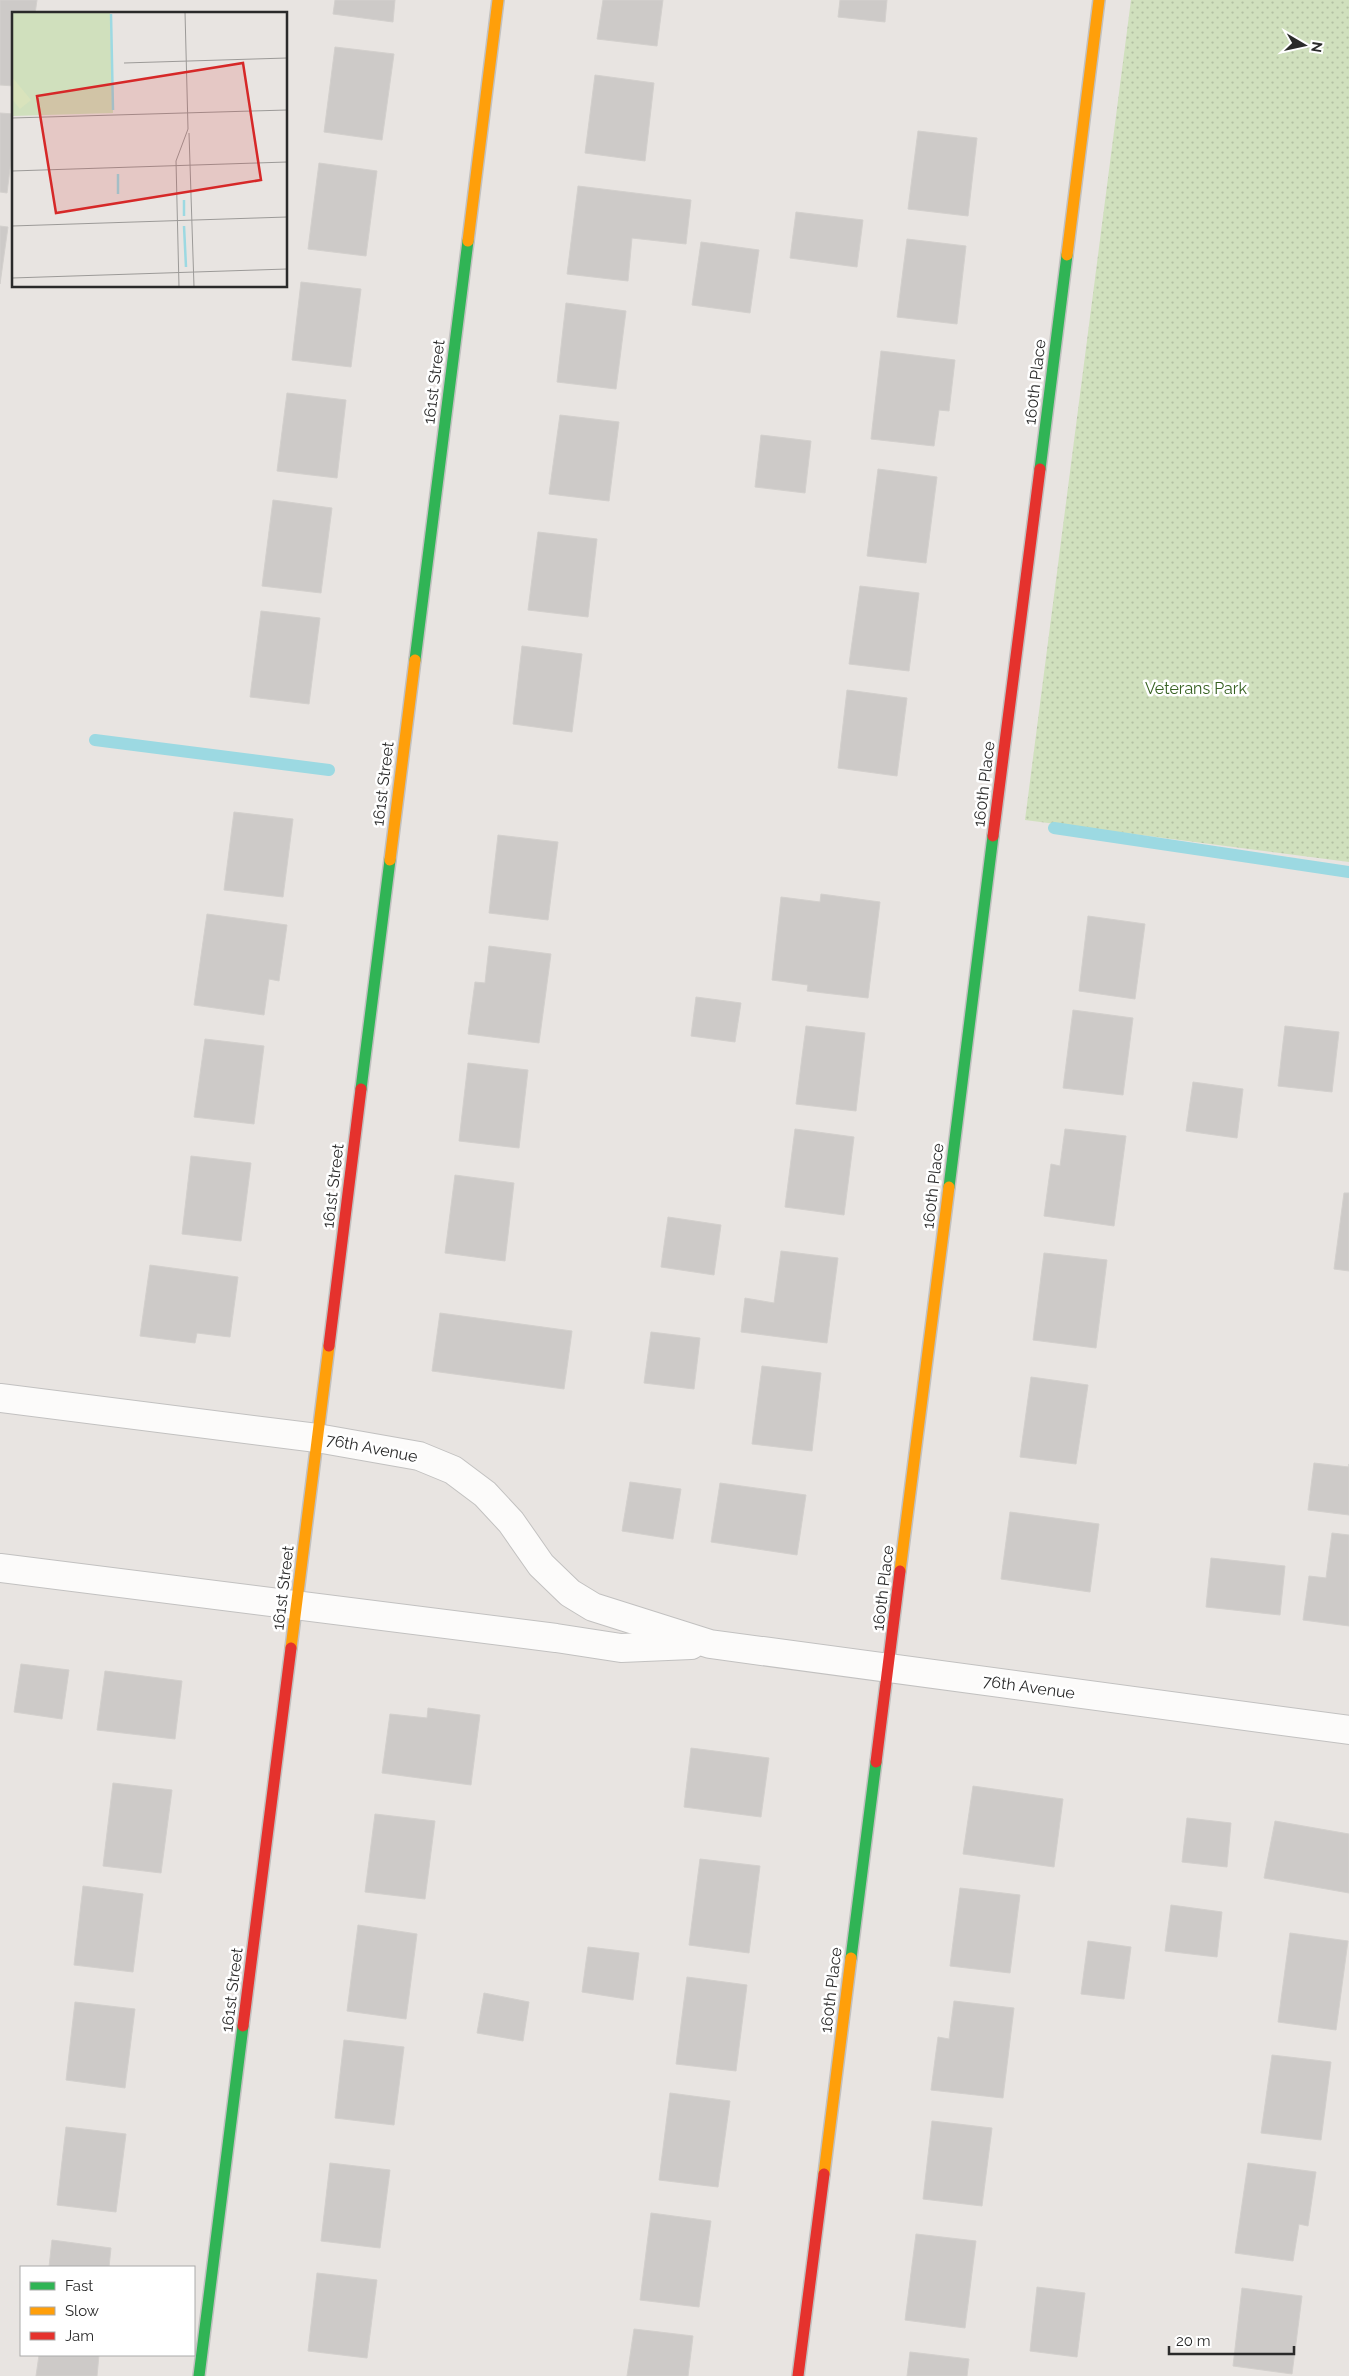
<svg xmlns="http://www.w3.org/2000/svg" width="1349" height="2376" font-family="Raleway,sans-serif">
<style>
.grass{fill:url(#grass-dots)}
.lines{fill:none;stroke-linecap:round;stroke-linejoin:round}
.stream{stroke:#9cd9e2;stroke-width:12}
.building{fill:#cdcac8;stroke:#d3d0cd}
.street-casing{stroke:#c2c1c0;stroke-width:30}
.fast-casing{stroke:#c2c1c0;stroke-width:14}
.slow-casing{stroke:#c2c1c0;stroke-width:14}
.jam-casing{stroke:#c2c1c0;stroke-width:14}
.street{stroke:#fcfbfa;stroke-width:28}
.fast{stroke:#30b455;stroke-width:11}
.slow{stroke:#ff9f0a;stroke-width:11}
.jam{stroke:#e5322d;stroke-width:11}
.labels{text-anchor:middle;dominant-baseline:central;stroke-width:5;stroke-linejoin:round;paint-order:stroke}
.street-label{font-size:16px;fill:#2a2a2a;stroke:#fff}
.park-label{font-size:16px;fill:#366021;stroke:#fff}
.inset-river{fill:none;stroke:#9cd9e2;stroke-width:2.5}
.inset-road{fill:none;stroke:#9c9a98;stroke-width:1}
.view{fill:#d62828;fill-opacity:0.15;stroke:#d62828;stroke-width:2.5}
.inset-edge{fill:none;stroke:#2a2a2a;stroke-width:2.5}
</style>
<defs>
<pattern id="grass-dots" width="8" height="8" patternUnits="userSpaceOnUse" patternTransform="scale(1.25)"><rect width="8" height="8" fill="#d0e0bd"/><path d="M2 2h.1M6 6h.1" fill="none" stroke="#b3c0a3" stroke-width="1.8" stroke-linecap="round"/></pattern>
</defs>
<rect width="100%" height="100%" fill="#e8e4e1"/>
<!-- grass -->
<path class="grass" d="M1131,0h218v862l-324,-42z"/>
<g class="lines">
<!-- stream -->
<g class="stream">
<path d="M95,740l234,30"/>
<path d="M1054,828l295,44"/>
</g>
</g>
<!-- building -->
<g class="building">
<path d="M0,0h37l-2,14h-21v72l-14,-1z"/>
<path d="M335,0h60l-2,22 -60,-8z"/>
<path d="M603,0h60l-6,46 -60,-7z"/>
<path d="M840,0h47l-2,22 -47,-5z"/>
<path d="M335,47l59,7 -12,86 -58,-8z"/>
<path d="M595,75l59,8 -9,78 -60,-8z"/>
<path d="M0,113l14,1v22l-7,57 -7,-1z"/>
<path d="M918,131l59,7 -9,78 -60,-7z"/>
<path d="M319,163l58,8 -11,85 -58,-7z"/>
<path d="M578,186l113,14 -5,44 -54,-6 -4,43 -61,-7z"/>
<path d="M796,212l67,8 -6,47 -67,-9z"/>
<path d="M0,226l8,1 -8,57z"/>
<path d="M907,239l59,7 -9,78 -60,-7z"/>
<path d="M701,242l58,8 -9,63 -58,-8z"/>
<path d="M301,282l60,7 -10,78 -59,-7z"/>
<path d="M566,303l60,8 -10,78 -59,-7z"/>
<path d="M881,351l74,9 -6,51 -10,-1 -5,36 -63,-7z"/>
<path d="M287,393l59,7 -9,78 -60,-7z"/>
<path d="M560,415l59,7 -10,79 -60,-7z"/>
<path d="M761,435l50,6 -6,52 -50,-6z"/>
<path d="M878,469l59,8 -11,86 -59,-7z"/>
<path d="M273,500l59,8 -11,85 -59,-7z"/>
<path d="M538,532l59,7 -9,78 -60,-7z"/>
<path d="M860,586l59,7 -10,78 -60,-7z"/>
<path d="M261,611l59,7 -11,86 -59,-7z"/>
<path d="M522,646l60,8 -10,78 -59,-8z"/>
<path d="M847,690l60,8 -10,78 -59,-8z"/>
<path d="M234,812l59,7 -10,78 -59,-7z"/>
<path d="M498,835l60,7 -10,78 -59,-7z"/>
<path d="M821,894l59,8 -12,96 -61,-7 1,-6 -36,-5 9,-83 39,5z"/>
<path d="M207,914l80,11 -8,56 -10,-2 -5,36 -70,-10z"/>
<path d="M1088,916l57,8 -10,75 -56,-8z"/>
<path d="M489,946l62,8 -12,89 -71,-9 7,-52 10,1z"/>
<path d="M696,997l45,6 -6,39 -44,-6z"/>
<path d="M1073,1010l60,8 -10,77 -60,-7z"/>
<path d="M806,1026l59,7 -9,78 -60,-7z"/>
<path d="M1285,1026l54,6 -7,60 -54,-6z"/>
<path d="M205,1039l59,7 -10,78 -60,-7z"/>
<path d="M468,1063l60,7 -9,78 -60,-7z"/>
<path d="M1193,1082l50,7 -6,49 -51,-7z"/>
<path d="M795,1129l59,8 -10,78 -59,-8z"/>
<path d="M1065,1129l61,7 -12,90 -70,-10 7,-52 9,2z"/>
<path d="M191,1156l60,7 -10,78 -59,-7z"/>
<path d="M455,1175l59,8 -9,78 -60,-8z"/>
<path d="M1344,1193h5v78l-15,-2z"/>
<path d="M668,1217l53,8 -7,50 -53,-8z"/>
<path d="M781,1251l57,7 -11,85 -86,-11 4,-34 29,5z"/>
<path d="M1044,1253l63,7 -11,88 -63,-8z"/>
<path d="M150,1265l88,12 -8,60 -33,-4 -2,10 -55,-7z"/>
<path d="M440,1313l132,18 -8,58 -132,-18z"/>
<path d="M651,1332l49,6 -6,51 -50,-6z"/>
<path d="M762,1366l59,7 -9,78 -60,-7z"/>
<path d="M1031,1377l57,8 -12,79 -56,-7z"/>
<path d="M1314,1463l35,4v-3v51l-41,-5z"/>
<path d="M630,1482l51,7 -8,50 -51,-8z"/>
<path d="M720,1483l86,12 -9,60 -86,-13z"/>
<path d="M1010,1512l89,12 -9,68 -89,-13z"/>
<path d="M1332,1533l17,2v91l-46,-6 6,-44 17,2z"/>
<path d="M1211,1558l74,8 -5,49 -74,-8z"/>
<path d="M21,1664l48,6 -7,49 -48,-7z"/>
<path d="M105,1671l77,10 -7,58 -78,-9z"/>
<path d="M428,1708l52,7 -9,70 -89,-12 8,-59 37,4z"/>
<path d="M691,1748l78,10 -8,59 -77,-10z"/>
<path d="M113,1783l59,7 -11,83 -58,-7z"/>
<path d="M973,1786l90,13 -9,68 -91,-13z"/>
<path d="M375,1814l60,7 -10,78 -60,-7z"/>
<path d="M1187,1818l44,5 -4,44 -45,-5z"/>
<path d="M1275,1821l74,13v59l-85,-15z"/>
<path d="M700,1859l60,7 -11,87 -60,-8z"/>
<path d="M83,1886l60,8 -10,78 -59,-7z"/>
<path d="M960,1888l60,7 -10,78 -60,-7z"/>
<path d="M1171,1905l51,7 -5,45 -52,-6z"/>
<path d="M358,1925l59,9 -11,85 -59,-8z"/>
<path d="M1290,1933l58,8 -12,89 -58,-8z"/>
<path d="M1088,1941l43,6 -7,52 -43,-5z"/>
<path d="M588,1947l51,6 -6,47 -51,-8z"/>
<path d="M687,1977l60,8 -11,86 -60,-7z"/>
<path d="M484,1993l45,9 -6,39 -46,-8z"/>
<path d="M954,2001l60,7 -11,90 -72,-8 7,-53 11,2z"/>
<path d="M75,2002l60,7 -10,79 -59,-8z"/>
<path d="M344,2040l60,7 -10,78 -59,-7z"/>
<path d="M1272,2055l59,7 -10,78 -60,-7z"/>
<path d="M670,2093l60,8 -12,86 -59,-7z"/>
<path d="M932,2121l60,7 -10,78 -59,-7z"/>
<path d="M66,2127l60,7 -10,78 -59,-7z"/>
<path d="M330,2163l60,7 -10,78 -59,-7z"/>
<path d="M1248,2163l68,9 -8,54 -9,-2 -6,37 -58,-8z"/>
<path d="M651,2213l60,8 -12,86 -59,-7z"/>
<path d="M916,2234l60,7 -11,87 -60,-8z"/>
<path d="M52,2240l59,8 -2,19h-60z"/>
<path d="M317,2273l60,7 -10,78 -59,-7z"/>
<path d="M1037,2287l48,6 -8,64 -47,-6z"/>
<path d="M1242,2288l60,8 -10,78 -59,-8z"/>
<path d="M634,2329l59,7 -5,40h-61z"/>
<path d="M910,2352l59,7 -2,17h-60z"/>
<path d="M39,2355h60l-2,21h-61z"/>
</g>
<g class="lines">
<defs>
<g id="street">
<path d="M0,1398l317,40 102,18 34,14 32,24 26,28 30,43 29,28 23,14 117,37 639,86"/>
<path d="M0,1568l556,70 65,10 70,-3"/>
</g>
<g id="fast">
<path d="M1040,469l27,-214"/>
<path d="M415,660l53,-419"/>
<path d="M361,1089l29,-229"/>
<path d="M949,1187l44,-351"/>
<path d="M851,1958l25,-196"/>
<path d="M199,2376l44,-350"/>
</g>
<g id="slow">
<path d="M468,241l30,-241"/>
<path d="M1067,255l32,-255"/>
<path d="M390,860l25,-200"/>
<path d="M900,1571l49,-384"/>
<path d="M291,1648l38,-302"/>
<path d="M824,2174l27,-216"/>
</g>
<g id="jam">
<path d="M993,836l47,-367"/>
<path d="M329,1346l32,-257"/>
<path d="M876,1762l24,-191"/>
<path d="M243,2026l48,-378"/>
<path d="M798,2376l26,-202"/>
</g>
</defs>
<!-- street casing -->
<use href="#street" class="street-casing"/>
<!-- fast casing -->
<use href="#fast" class="fast-casing"/>
<!-- slow casing -->
<use href="#slow" class="slow-casing"/>
<!-- jam casing -->
<use href="#jam" class="jam-casing"/>
<!-- street -->
<use href="#street" class="street"/>
<!-- fast -->
<use href="#fast" class="fast"/>
<!-- slow -->
<use href="#slow" class="slow"/>
<!-- jam -->
<use href="#jam" class="jam"/>
</g>
<g class="labels">
<!-- street labels -->
<g class="street-label">
<text transform="translate(434 382) rotate(-83)">161st Street</text>
<text transform="translate(1035 382) rotate(-83)">160th Place</text>
<text transform="translate(383 784) rotate(-83)">161st Street</text>
<text transform="translate(984 784) rotate(-83)">160th Place</text>
<text transform="translate(333 1186) rotate(-83)">161st Street</text>
<text transform="translate(933 1186) rotate(-83)">160th Place</text>
<text transform="translate(372 1448) rotate(11)">76th Avenue</text>
<text transform="translate(283 1588) rotate(-83)">161st Street</text>
<text transform="translate(883 1588) rotate(-83)">160th Place</text>
<text transform="translate(1029 1687) rotate(8)">76th Avenue</text>
<text transform="translate(232 1990) rotate(-83)">161st Street</text>
<text transform="translate(831 1990) rotate(-83)">160th Place</text>
</g>
<!-- park labels -->
<g class="park-label">
<text x="1196" y="688">Veterans Park</text>
</g>
</g>
<!-- overview -->
<g transform="translate(12 12)">
<rect width="275" height="275" fill="#e8e4e1"/>
<path d="M98,0l3,101 -101,3v-103z" fill="#d0e0bd"/>
<path d="M0,65l19,23 -11,9 -8,-10z" fill="#d9e3bc"/>
<path class="inset-river" d="M99,2l2,96M106,162v20M172,188v16M172,214l2,41"/>
<path class="inset-road" d="M112,51l163,-5M0,106l275,-8M177,121l5,154M0,159l275,-9M0,214l275,-9M0,266l275,-9M167,275l-3,-126 12,-32 -3,-117"/>
<path class="view" d="M231,51l18,117 -205,33 -19,-117z"/>
<rect width="275" height="275" class="inset-edge"/>
</g>
<!-- legend -->
<rect x="20" y="2266" width="175" height="90" fill="#ffffff" stroke="#aaaaaa"/>
<rect x="30" y="2282" width="25" height="8" fill="#30b455" stroke="#aaaaaa"/>
<text x="65" y="2291" font-size="15" fill="#2a2a2a">Fast</text>
<rect x="30" y="2307" width="25" height="8" fill="#ff9f0a" stroke="#aaaaaa"/>
<text x="65" y="2316" font-size="15" fill="#2a2a2a">Slow</text>
<rect x="30" y="2332" width="25" height="8" fill="#e5322d" stroke="#aaaaaa"/>
<text x="65" y="2341" font-size="15" fill="#2a2a2a">Jam</text>
<!-- north arrow -->
<g transform="translate(1304 45) rotate(99)" stroke="#ffffff" stroke-width="4" paint-order="stroke">
<path d="M0-4L9 19L0 12L-9 19Z" fill="#2a2a2a"/>
<text y="-8" font-size="14" font-weight="bold" text-anchor="middle" fill="#2a2a2a">N</text>
</g>
<!-- scale -->
<path d="M1169 2346v8h125v-8" fill="none" stroke="#2a2a2a" stroke-width="2.5"/>
<text x="1176" y="2346" font-size="15" fill="#2a2a2a" stroke="#ffffff" stroke-width="4" paint-order="stroke">20 m</text>
</svg>
